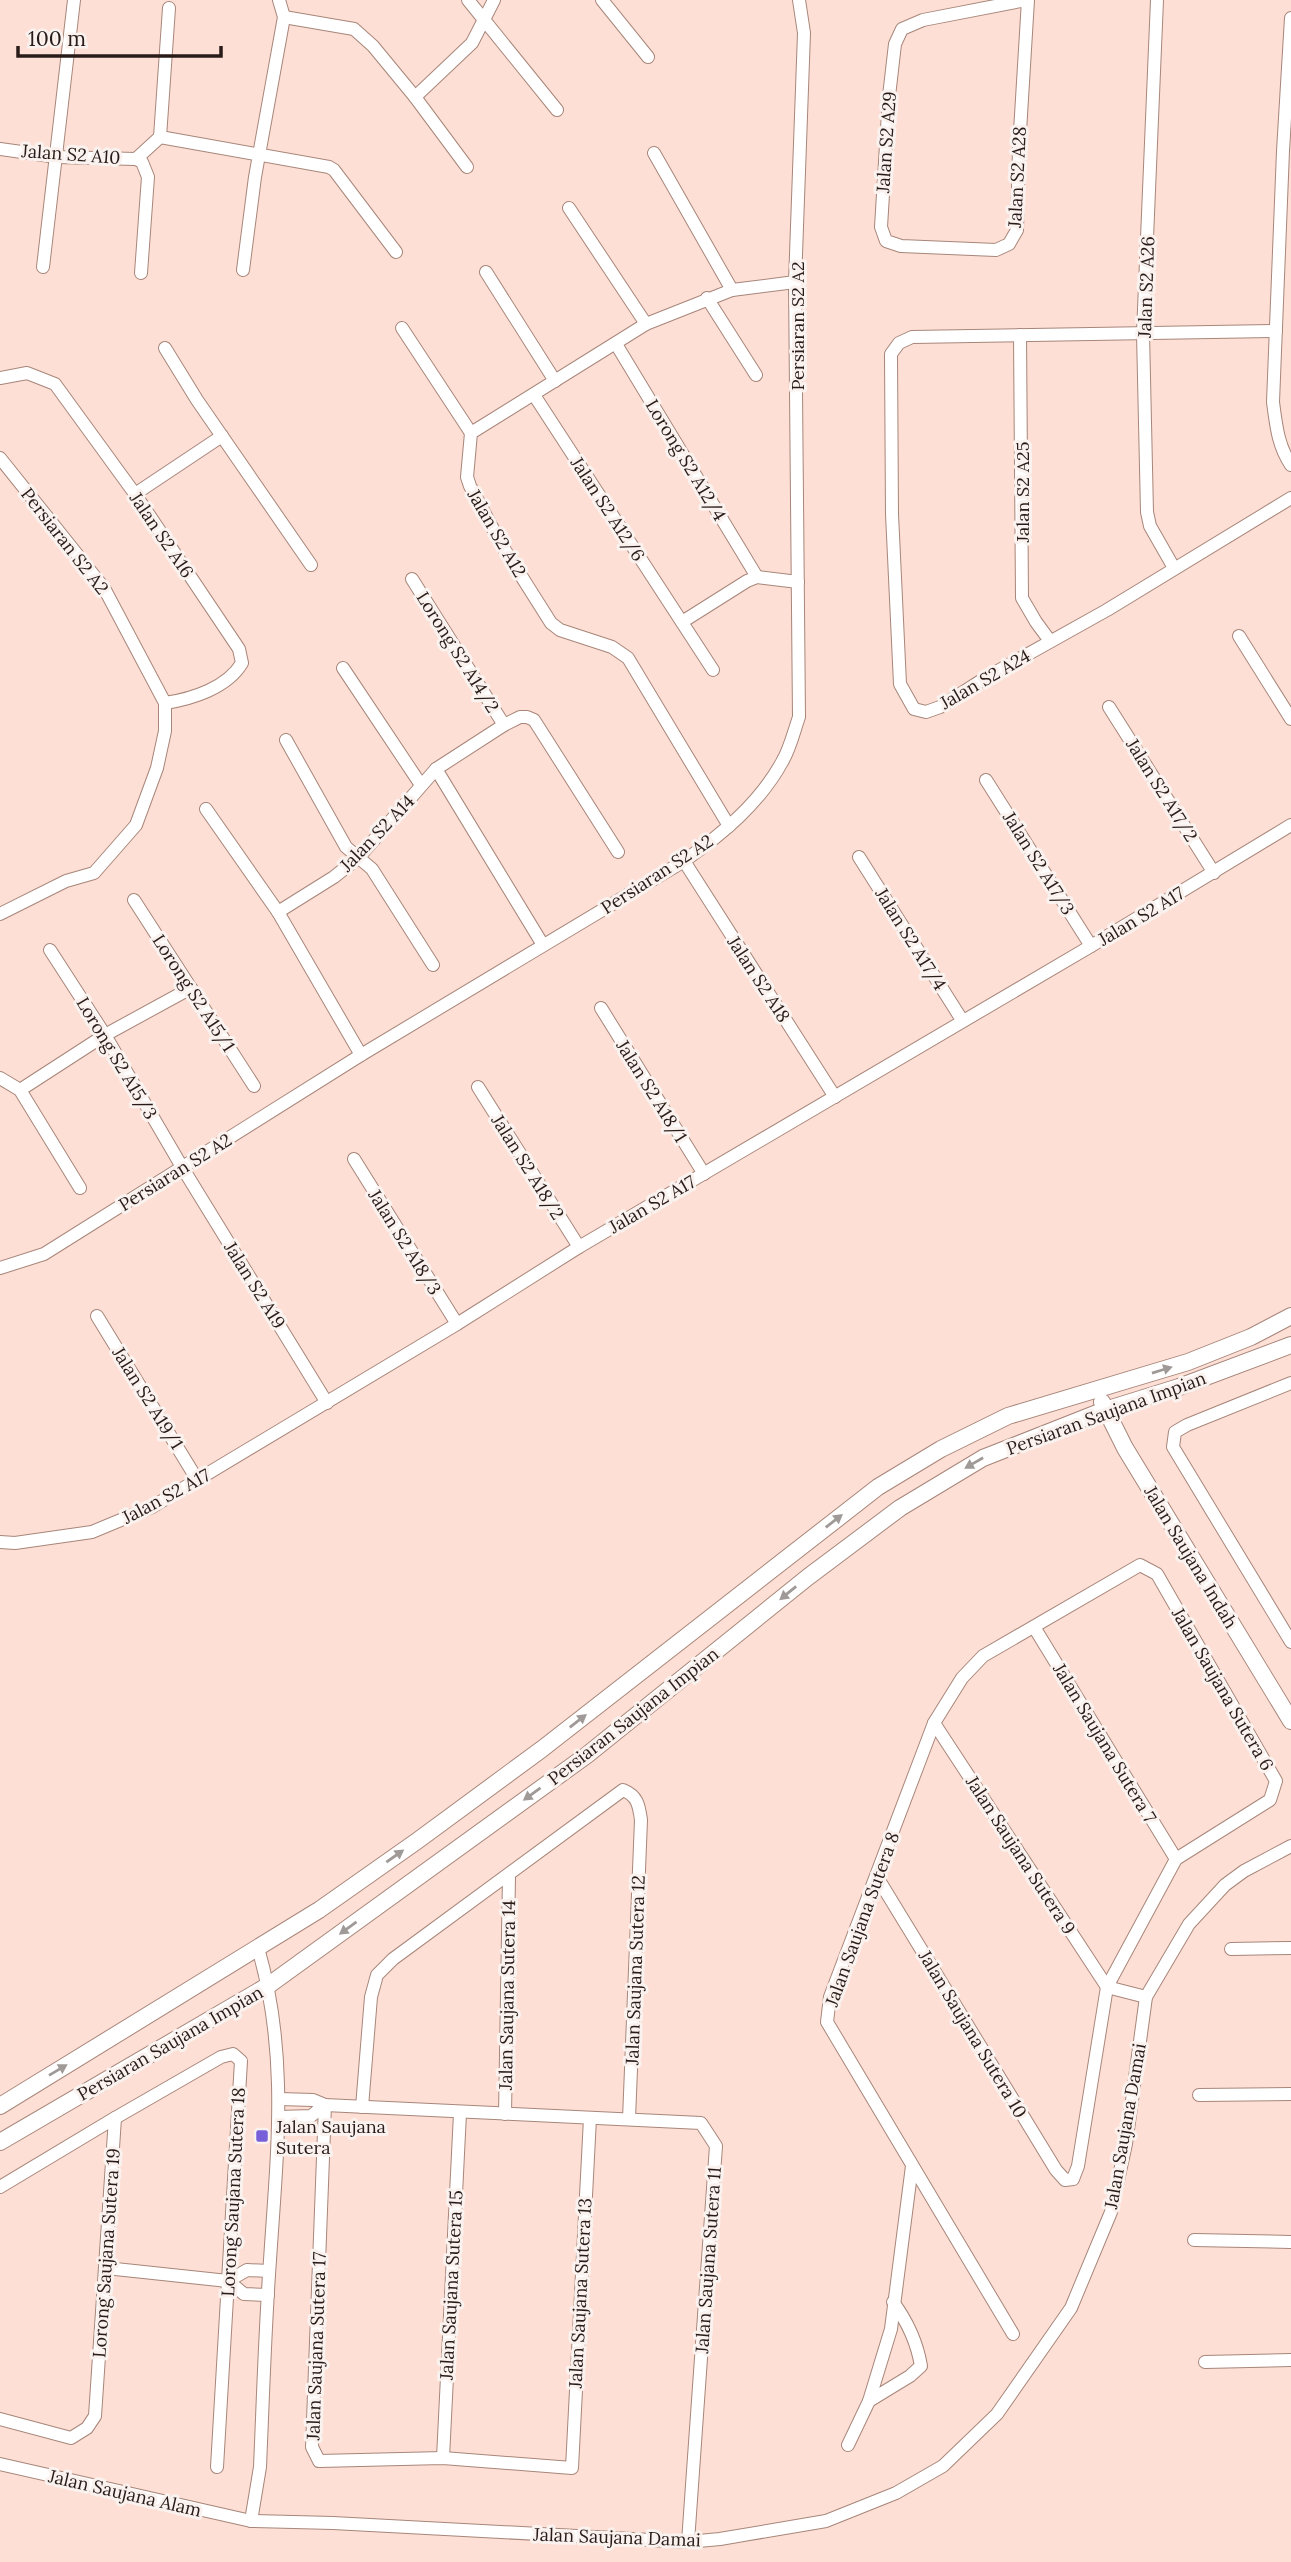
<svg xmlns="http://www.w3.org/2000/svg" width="1291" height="2562" font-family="Lora,serif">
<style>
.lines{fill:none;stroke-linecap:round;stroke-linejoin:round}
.minor-casing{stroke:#a8867a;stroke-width:14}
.tertiary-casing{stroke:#a8867a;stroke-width:18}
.minor{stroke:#fff;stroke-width:12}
.tertiary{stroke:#fff;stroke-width:16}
.oneway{fill:#9f9997}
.poi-dot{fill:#785fda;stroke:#faf2ef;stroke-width:2.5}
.labels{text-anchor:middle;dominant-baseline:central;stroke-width:6;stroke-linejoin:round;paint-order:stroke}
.street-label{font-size:18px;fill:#291c18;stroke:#faf2ef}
.poi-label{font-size:18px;fill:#291c18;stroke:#faf2ef;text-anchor:start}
</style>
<rect width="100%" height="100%" fill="#fddfd5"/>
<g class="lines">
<defs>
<g id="minor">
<path d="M468,0l89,110"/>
<path d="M602,0l46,57"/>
<path d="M1026,0l-103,20 -21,9 -7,15 -6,52 -8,131 5,14 15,5 95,4 13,-6 8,-14 2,-82 9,-148"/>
<path d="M1157,0l-14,333 4,179 3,14 24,42"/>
<path d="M284,17l70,12 19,17 42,51 52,70"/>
<path d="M1291,18l-8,133 -10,251c3,23 5,44 18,63"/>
<path d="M415,97l57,-54 22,-43"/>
<path d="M160,137l169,30 5,3 62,82"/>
<path d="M160,137l9,-129"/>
<path d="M0,149l57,8 79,2 24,-22"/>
<path d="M654,153l78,137"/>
<path d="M136,159l6,3 6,15 -7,96"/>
<path d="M569,208l77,116"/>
<path d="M43,267l31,-267"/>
<path d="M243,270l12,-93 29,-160 -5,-17"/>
<path d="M486,272l69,109"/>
<path d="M707,298l49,77"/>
<path d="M402,328l69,105"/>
<path d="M1276,331l-364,6 -13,6 -8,11 1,160 8,170 14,25 12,3 14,-5 47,-30 120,-67 184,-112"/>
<path d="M1020,335l2,263 14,24 14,19"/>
<path d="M616,344l141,233"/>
<path d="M165,348l32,52 114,165"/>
<path d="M0,378l27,-5 28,11 80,110 104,155 3,14c-15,25 -50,36 -77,40"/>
<path d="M534,395l179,275"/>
<path d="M0,458l104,130 61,115v28l-8,37 -21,57 -42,48 -28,8 -66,33"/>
<path d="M135,494l87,-58"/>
<path d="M412,579l92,146"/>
<path d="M682,622l65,-41 10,-4 41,5"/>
<path d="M1239,636l52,83"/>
<path d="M343,668l78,117"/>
<path d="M1109,707l105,166"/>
<path d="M286,740l60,107 26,22 61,96"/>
<path d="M436,769l107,176"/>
<path d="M986,780l105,166"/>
<path d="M206,809l72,103 83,143"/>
<path d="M729,826l-101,-168 -16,-11 -52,-17 -9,-7 -50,-79 -31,-58 -3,-9 4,-44 175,-109 86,-34 63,-8"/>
<path d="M859,857l103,163"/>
<path d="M684,861l151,236"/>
<path d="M134,900l120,186"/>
<path d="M278,912l56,-35 25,-20 77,-88 68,-44 16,-8h7l7,3 84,132"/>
<path d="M50,950l55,85 77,132 145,236"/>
<path d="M601,1008l103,166"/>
<path d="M0,1078l20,12 60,98"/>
<path d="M478,1087l101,160"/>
<path d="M20,1090l85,-55 86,-47"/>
<path d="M354,1159l103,165"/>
<path d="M0,1268l44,-14 317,-199 323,-194c38,-27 75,-57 98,-99 8,-13 12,-31 17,-45l-4,-435 9,-249 -5,-33"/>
<path d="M97,1316l101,165"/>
<path d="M1291,1383l-104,42 -12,7 -2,15 118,195"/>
<path d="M0,1542l15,1 77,-11 60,-25 305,-183 122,-77 512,-301 200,-121"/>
<path d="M1034,1627l142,232"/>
<path d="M934,1723l173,264"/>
<path d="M877,1877l179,293 9,10 8,-1 5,-13 29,-179 69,-128 94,-59 6,-19 -119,-207 -17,-9 -157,91 -21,22 -28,45 -104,274 -3,25 186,312"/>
<path d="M1231,1949l60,-1"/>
<path d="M1107,1987l39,10"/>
<path d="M1199,2095l92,-1"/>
<path d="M280,2099l33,1 12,5 376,18 15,23 -28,396"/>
<path d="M325,2105l-13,342 7,14 124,-3 129,10 18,-350"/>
<path d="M362,2107l9,-110 6,-22 16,-16 230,-169c15,6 16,16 18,30l-12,299"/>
<path d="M505,2114l4,-238"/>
<path d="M279,2117l32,-1 14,-11"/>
<path d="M115,2118l106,-61 12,-3 8,7 -24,406"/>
<path d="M0,2187l115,-69 -20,298 -8,12 -16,10 -71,-19"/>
<path d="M1194,2240l97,2"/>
<path d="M106,2268l122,13 16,13 24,1"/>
<path d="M228,2281l19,-11 22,1"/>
<path d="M1205,2362l86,-2"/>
<path d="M869,2401l41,-25 11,-10c-4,-24 -14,-45 -28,-64"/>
<path d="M848,2445l21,-44 22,-72 21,-163"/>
<path d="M443,2458l17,-345"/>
<path d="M0,2464l251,57 82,2 355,19 32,-3 106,-18 70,-28 47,-27 54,-52 74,-106 40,-96 15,-68 20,-147 43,-73 36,-39 19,-14 47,-25"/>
<path d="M251,2521l9,-54c3,-69 5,-138 10,-207 7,-108 19,-205 -12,-312"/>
</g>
<g id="tertiary">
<path d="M1102,1402l23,46 166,273"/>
<path d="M0,2106l319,-196 98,-69 125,-92 336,-262 63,-38 67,-33 180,-54 63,-25 40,-21"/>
<path d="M0,2142l269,-157 318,-230 221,-178 92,-69 83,-50 122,-48 74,-23 112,-42"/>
</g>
</defs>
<!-- minor casing -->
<use href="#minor" class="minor-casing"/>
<!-- tertiary casing -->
<use href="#tertiary" class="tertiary-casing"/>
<!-- minor -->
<use href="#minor" class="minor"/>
<!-- tertiary -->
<use href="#tertiary" class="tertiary"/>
</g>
<!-- one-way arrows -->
<defs><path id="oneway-solid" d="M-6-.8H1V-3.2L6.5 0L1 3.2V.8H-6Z" transform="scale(1.75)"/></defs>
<g class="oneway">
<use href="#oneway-solid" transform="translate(1162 1370) rotate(-17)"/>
<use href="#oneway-solid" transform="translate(974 1463) rotate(150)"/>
<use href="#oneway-solid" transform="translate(834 1521) rotate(-38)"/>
<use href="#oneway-solid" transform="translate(788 1593) rotate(141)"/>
<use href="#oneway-solid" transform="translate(578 1721) rotate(-38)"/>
<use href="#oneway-solid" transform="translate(532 1794) rotate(144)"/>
<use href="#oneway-solid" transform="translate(395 1856) rotate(-35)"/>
<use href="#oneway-solid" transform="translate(348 1928) rotate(144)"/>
<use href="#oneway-solid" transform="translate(58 2070) rotate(-31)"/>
</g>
<!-- markers -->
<rect class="poi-dot" x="255" y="2129" width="14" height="14" rx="3.5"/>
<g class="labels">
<!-- street labels -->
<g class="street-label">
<text transform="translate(886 142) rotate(-86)">Jalan S2 A29</text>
<text transform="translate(71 154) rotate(4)">Jalan S2 A10</text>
<text transform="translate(1017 177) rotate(-87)">Jalan S2 A28</text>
<text transform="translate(1146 287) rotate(-88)">Jalan S2 A26</text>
<text transform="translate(797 326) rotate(-90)">Persiaran S2 A2</text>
<text transform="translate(686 460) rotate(59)">Lorong S2 A12/4</text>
<text transform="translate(1022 492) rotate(-90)">Jalan S2 A25</text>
<text transform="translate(608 509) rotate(57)">Jalan S2 A12/6</text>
<text transform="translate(497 533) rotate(60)">Jalan S2 A12</text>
<text transform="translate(162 535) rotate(56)">Jalan S2 A16</text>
<text transform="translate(65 541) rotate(52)">Persiaran S2 A2</text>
<text transform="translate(458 652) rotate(58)">Lorong S2 A14/2</text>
<text transform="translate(985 679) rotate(-30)">Jalan S2 A24</text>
<text transform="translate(1162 790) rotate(58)">Jalan S2 A17/2</text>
<text transform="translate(377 833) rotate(-46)">Jalan S2 A14</text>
<text transform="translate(1039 863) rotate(58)">Jalan S2 A17/3</text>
<text transform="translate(657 874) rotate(-33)">Persiaran S2 A2</text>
<text transform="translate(1141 916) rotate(-31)">Jalan S2 A17</text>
<text transform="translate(911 939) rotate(58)">Jalan S2 A17/4</text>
<text transform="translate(759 979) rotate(57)">Jalan S2 A18</text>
<text transform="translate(194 993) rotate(57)">Lorong S2 A15/1</text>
<text transform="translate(117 1058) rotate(59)">Lorong S2 A15/3</text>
<text transform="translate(652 1091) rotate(58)">Jalan S2 A18/1</text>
<text transform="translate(528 1167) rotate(58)">Jalan S2 A18/2</text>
<text transform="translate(175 1172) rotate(-32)">Persiaran S2 A2</text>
<text transform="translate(652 1204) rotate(-30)">Jalan S2 A17</text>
<text transform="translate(405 1242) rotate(58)">Jalan S2 A18/3</text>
<text transform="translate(255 1285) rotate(58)">Jalan S2 A19</text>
<text transform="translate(148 1398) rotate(58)">Jalan S2 A19/1</text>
<text transform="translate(1106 1413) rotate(-20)">Persiaran Saujana Impian</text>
<text transform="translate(166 1496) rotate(-28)">Jalan S2 A17</text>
<text transform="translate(1191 1557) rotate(59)">Jalan Saujana Indah</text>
<text transform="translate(1223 1689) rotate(60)">Jalan Saujana Sutera 6</text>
<text transform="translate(633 1716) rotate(-38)">Persiaran Saujana Impian</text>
<text transform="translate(1105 1743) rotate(59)">Jalan Saujana Sutera 7</text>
<text transform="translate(1021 1855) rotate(57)">Jalan Saujana Sutera 9</text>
<text transform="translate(862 1919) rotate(-70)">Jalan Saujana Sutera 8</text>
<text transform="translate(635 1970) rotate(-88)">Jalan Saujana Sutera 12</text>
<text transform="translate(507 1995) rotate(-89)">Jalan Saujana Sutera 14</text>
<text transform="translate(973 2034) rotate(59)">Jalan Saujana Sutera 10</text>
<text transform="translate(170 2043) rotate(-30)">Persiaran Saujana Impian</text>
<text transform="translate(1125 2126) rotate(-80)">Jalan Saujana Damai</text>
<text transform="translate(233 2192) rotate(-87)">Lorong Saujana Sutera 18</text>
<text transform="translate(106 2253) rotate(-86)">Lorong Saujana Sutera 19</text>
<text transform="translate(708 2260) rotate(-86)">Jalan Saujana Sutera 11</text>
<text transform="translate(451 2285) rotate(-87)">Jalan Saujana Sutera 15</text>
<text transform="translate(580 2293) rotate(-87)">Jalan Saujana Sutera 13</text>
<text transform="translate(316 2346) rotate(-88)">Jalan Saujana Sutera 17</text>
<text transform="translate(125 2493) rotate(13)">Jalan Saujana Alam</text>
<text transform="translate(617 2537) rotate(2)">Jalan Saujana Damai</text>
</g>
<!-- poi labels -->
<g class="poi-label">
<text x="276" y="2126">Jalan Saujana<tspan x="276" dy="21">Sutera</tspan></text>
</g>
</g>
<!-- scale -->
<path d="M18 46v10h203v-10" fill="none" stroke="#291c18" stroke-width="3.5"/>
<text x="28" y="46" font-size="21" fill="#291c18" stroke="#faf2ef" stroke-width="5" paint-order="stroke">100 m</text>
</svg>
